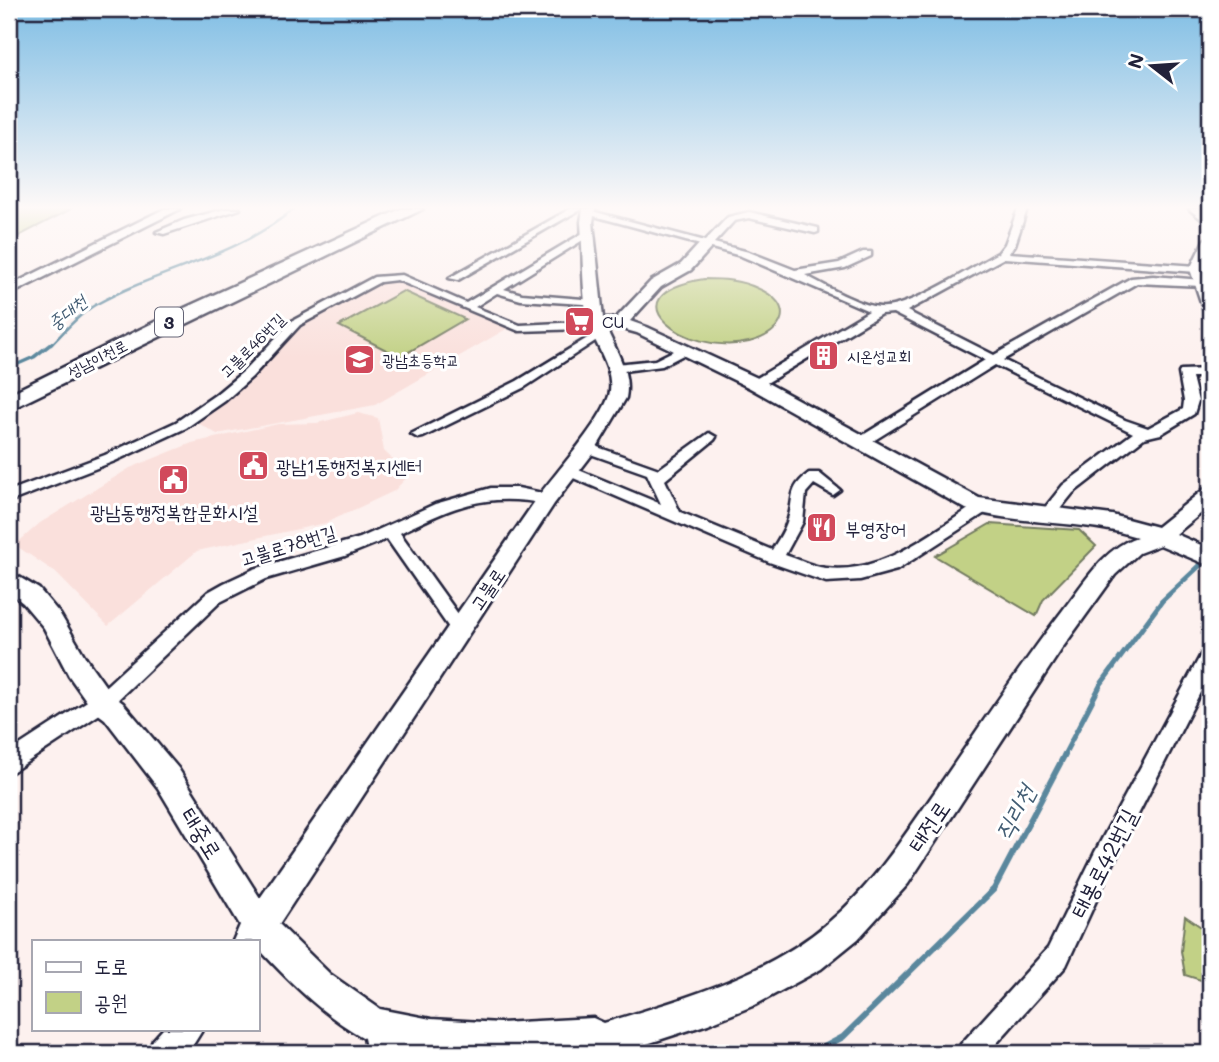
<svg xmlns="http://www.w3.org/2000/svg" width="1219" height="1062" font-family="Mali,'Poor Story',sans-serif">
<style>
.built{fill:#fae0dc}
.green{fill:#c2d186;stroke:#727a60;stroke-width:2}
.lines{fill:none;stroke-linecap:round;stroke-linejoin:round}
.stream-far3{stroke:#5a879d;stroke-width:2.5}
.stream-far2{stroke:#5a879d;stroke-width:3.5}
.stream-far1{stroke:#5a879d;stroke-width:5}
.stream{stroke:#5a879d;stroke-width:6}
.street-casing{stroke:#22223b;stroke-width:5}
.secondary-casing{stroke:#22223b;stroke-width:5}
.highway-casing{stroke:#22223b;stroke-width:5}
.street{fill:#fff;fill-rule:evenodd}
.secondary{fill:#fff;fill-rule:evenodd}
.highway{fill:#fff;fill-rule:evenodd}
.labels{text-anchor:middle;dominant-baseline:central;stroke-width:6;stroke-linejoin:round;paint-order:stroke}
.far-poi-label{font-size:16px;fill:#22223b;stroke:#fff;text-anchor:start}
.far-street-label{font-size:16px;fill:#22223b;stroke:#fff}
.far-water-label{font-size:18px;font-style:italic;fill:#435d74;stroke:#fff}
.shield{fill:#fff;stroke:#646476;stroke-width:2}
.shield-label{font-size:18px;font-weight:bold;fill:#22223b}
.poi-label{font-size:19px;fill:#22223b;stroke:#fff;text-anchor:start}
.street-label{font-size:19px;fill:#22223b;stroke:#fff}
.near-street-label{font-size:23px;fill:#22223b;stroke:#fff}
.near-water-label{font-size:24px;font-style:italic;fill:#435d74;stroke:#fff}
</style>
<rect width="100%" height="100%" fill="#fdf1ef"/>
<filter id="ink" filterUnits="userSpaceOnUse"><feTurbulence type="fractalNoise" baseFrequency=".0143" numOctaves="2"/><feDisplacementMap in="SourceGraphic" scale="14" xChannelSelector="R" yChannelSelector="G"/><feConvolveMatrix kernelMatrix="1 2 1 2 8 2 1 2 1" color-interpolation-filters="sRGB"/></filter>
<g filter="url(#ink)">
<!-- built -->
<g class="built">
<path d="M399,279l109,49 -133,77 -158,29 -19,-11 97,-94 16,-12 66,-35z"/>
<path d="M358,413l20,5 6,33 25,24 -15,16 -68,32 -129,28 -89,75 -53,-54 -40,-27 25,-22 90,-55 62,-25 86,-19 39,-1z"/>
</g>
<!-- green -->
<g class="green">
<path d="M9,209h62l-62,32z"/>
<path d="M704,279c18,0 36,1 53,9 39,16 29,45 -8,54 -62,15 -145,-46 -45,-63z"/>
<path d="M403,291l62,28 -65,38 -61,-31z"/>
<path d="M990,524l89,6 17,16 -53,54 -7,16 -101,-60z"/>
<path d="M1185,916l25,17v50l-25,-8 -4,-24z"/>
</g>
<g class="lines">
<!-- stream-far3 -->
<path class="stream-far3" d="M51,345c14,-14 27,-30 44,-40 68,-38 134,-44 199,-96"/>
<!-- stream-far2 -->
<path class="stream-far2" d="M9,368l25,-11 18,-14"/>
<!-- stream-far1 -->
<path class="stream-far1" d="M1064,755l37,-71 61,-83 48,-45"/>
<!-- stream -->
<path class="stream" d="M813,1053l30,-16 151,-148 71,-135"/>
<defs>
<g id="street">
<path d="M225,209h15l-76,25 -8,-2 28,-12z"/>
<path d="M570,209h11l-123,71 -9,-2z"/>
<path d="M1018,209h9l-12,36 -6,8 188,13 5,3 -5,3 -193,-14 -97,53 87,44 137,-77 22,-2 49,4 5,3 -5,3 -65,-3 -134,77 122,60 23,8 35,-19 1,-8 -5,-28 2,-3 29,-1v8h-18l6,24 -4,13 -33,20 -17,4 -71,55 -21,26 -5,2 -8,-6 24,-30 70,-52 -138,-68 -130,81h-10l-2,-3 2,-3 130,-80 -92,-47 -12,1 -121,73h-8v-6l117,-70 -128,-55 -158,-43 5,-3 117,31 23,-24 21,-5 69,16v4l-3,1 -66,-15 -15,3 -20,22 35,9 46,18 44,-7 24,-11h8v4l-26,12 -40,7c19,10 55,31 75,32 28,3 92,-40 118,-54l7,-9z"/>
<path d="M588,230l5,3 -2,2 -87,54 18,5 73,6 4,1v4l-78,-5 -24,-7 -22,14 45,18 80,-4v4l-17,4 -64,2 -122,-51 -17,2 -80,43 -48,52 -27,24 -39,27 -71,33 -106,41v-11l96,-36 71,-33 39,-27 29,-24 48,-50 82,-44 28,-2 64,28z"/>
<path d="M599,331l6,3 -2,2 -78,51 -102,50 -5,1 -7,-4 106,-53z"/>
<path d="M683,346l6,4 -2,3 -25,13 -46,6 -6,-4 6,-4 39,-4z"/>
<path d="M709,433l7,4 -2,3 -49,40 15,32 92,38c6,-10 13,-20 16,-31 7,-22 -1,-29 21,-46h10l21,17 -7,5 -19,-11 -8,9 -3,29 -18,33c13,4 28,12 41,13 57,7 107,-37 152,-65h10l3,4 -3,4 -91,59 -37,10 -34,2 -57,-20 -205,-88 -2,-3 7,-5 5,2 87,36 -14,-30 -65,-23 -2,-3 2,-3h10l67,24z"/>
<path d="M491,488h27l34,7 3,4 -8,5c-62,-12 -92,2 -147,29l66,92 3,5 -3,5 -6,3 -6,-3 -67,-96 -42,17 -79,23 -46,23 -111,106 -100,66v-22l86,-56 113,-104 16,-9 30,-14 106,-31 75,-34z"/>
<path d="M1210,647v26l-99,195 -45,98 -78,87h-31l4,-9 87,-96 47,-96 109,-203z"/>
</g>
<g id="secondary">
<path d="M164,209h16l-171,86v-9z"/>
<path d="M583,209h12l-2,13 10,96h13l35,-37 30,-17 21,-23h10v6l-21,23 -30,17 -31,34 17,6 115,53 217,118 133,17 45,12 46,-37 7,-2v18l-34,28 34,15v17l-50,-21 -21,8 -24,22 -52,72 -155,237 -50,55 -37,30 -66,36 -47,19 -89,29h-252l-3,-15c-41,-23 -71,-53 -103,-87l-4,3v-13h-24l7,-16 -82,-137 -53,-69 -12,-9 -24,-34 -25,-48 -21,-25 -14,-11v-21l30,18 21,25 27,46 24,34 12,9 55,65 82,130 280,-404c16,-21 67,-79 70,-103 3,-24 -14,-44 -21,-66 -7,-24 -6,-76 -8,-103zM606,328h13l18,5 113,55 216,121c56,17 115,10 171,28 -33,11 -53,46 -74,73 -46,60 -88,124 -131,186 -31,45 -61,91 -103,126 -64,55 -147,77 -225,101l-11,-5 -93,5 -69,-4 -51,-10 -50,-35 -51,-50 275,-420 40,-52 32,-54c5,-25 -10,-48 -20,-70z"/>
<path d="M1210,236v18l-6,15 6,19v24l-7,-4 -13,-39 14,-29z"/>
<path d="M163,1029h40l-15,24h-40l5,-13z"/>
</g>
<g id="highway">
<path d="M401,209h22l-414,201v-16l158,-78z"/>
<path d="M1189,209h19l2,14 -6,-2z"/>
</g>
</defs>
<!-- street casing -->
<use href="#street" class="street-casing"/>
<!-- secondary casing -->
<use href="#secondary" class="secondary-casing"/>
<!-- highway casing -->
<use href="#highway" class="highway-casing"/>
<!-- street -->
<use href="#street" class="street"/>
<!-- secondary -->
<use href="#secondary" class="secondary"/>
<!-- highway -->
<use href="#highway" class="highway"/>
</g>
</g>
<!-- sky -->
<linearGradient id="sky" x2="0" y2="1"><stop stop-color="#7ebde4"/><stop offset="0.58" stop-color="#fef9f8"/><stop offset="1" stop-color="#fef9f8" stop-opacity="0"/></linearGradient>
<rect width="1219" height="358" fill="url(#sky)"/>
<!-- icons -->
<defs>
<symbol id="supermarket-square" viewBox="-11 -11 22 22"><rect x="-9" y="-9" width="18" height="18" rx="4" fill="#d1495b" stroke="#fff"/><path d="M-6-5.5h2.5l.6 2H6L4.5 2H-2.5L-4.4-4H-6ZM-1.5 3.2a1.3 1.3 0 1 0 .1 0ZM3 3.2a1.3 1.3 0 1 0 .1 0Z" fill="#fff"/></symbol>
<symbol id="building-square" viewBox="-11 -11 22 22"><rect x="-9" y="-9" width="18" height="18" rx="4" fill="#d1495b" stroke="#fff"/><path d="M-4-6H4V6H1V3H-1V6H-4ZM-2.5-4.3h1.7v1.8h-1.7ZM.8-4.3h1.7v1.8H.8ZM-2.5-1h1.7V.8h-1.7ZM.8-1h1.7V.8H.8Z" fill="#fff"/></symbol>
<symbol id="school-square" viewBox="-11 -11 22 22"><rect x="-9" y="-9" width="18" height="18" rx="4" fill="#d1495b" stroke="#fff"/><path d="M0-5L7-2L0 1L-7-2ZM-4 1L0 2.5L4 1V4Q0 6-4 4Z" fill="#fff"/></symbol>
<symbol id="civic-square" viewBox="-11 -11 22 22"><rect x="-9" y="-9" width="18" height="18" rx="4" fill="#d1495b" stroke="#fff"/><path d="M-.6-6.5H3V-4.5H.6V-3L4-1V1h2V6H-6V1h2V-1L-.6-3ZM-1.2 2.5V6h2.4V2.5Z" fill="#fff"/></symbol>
<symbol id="restaurant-square" viewBox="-11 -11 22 22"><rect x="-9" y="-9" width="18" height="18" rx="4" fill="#d1495b" stroke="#fff"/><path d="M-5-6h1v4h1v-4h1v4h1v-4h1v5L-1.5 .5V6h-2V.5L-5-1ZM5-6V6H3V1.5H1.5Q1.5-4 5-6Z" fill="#fff"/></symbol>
</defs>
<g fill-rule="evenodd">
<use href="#supermarket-square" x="562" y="304" width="35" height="35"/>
<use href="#building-square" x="806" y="338" width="35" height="35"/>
<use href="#school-square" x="342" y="342" width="35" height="35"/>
<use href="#civic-square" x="236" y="448" width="35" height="35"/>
<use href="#civic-square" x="156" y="462" width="35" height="35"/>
<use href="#restaurant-square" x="804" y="510" width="35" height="35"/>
</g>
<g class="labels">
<!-- far-poi labels -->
<g class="far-poi-label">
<text x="602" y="321">CU</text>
<text x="847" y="355">시온성교회</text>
<text x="382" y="359">광남초등학교</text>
</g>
<!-- far-street labels -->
<g class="far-street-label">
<text transform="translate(252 345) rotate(-45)">고불로46번길</text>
<text transform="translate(97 358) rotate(-27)">성남이천로</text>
</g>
<!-- far-water labels -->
<g class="far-water-label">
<text transform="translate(67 312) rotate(-39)">중대천</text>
</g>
<!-- shield labels -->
<rect class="shield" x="155" y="307.5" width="28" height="29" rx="5"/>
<g class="shield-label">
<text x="169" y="322">3</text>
</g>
<!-- poi labels -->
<g class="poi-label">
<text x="276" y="465">광남1동행정복지센터</text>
<text x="174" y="511" text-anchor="middle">광남동행정복합문화시설</text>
<text x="845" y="528">부영장어</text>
</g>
<!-- street labels -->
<g class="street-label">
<text transform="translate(288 545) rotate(-17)">고불로78번길</text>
<text transform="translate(487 589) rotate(-56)">고불로</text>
</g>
<!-- near-street labels -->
<g class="near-street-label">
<text transform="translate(928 826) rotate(-56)">태전로</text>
<text transform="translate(202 833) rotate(58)">태중로</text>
<text transform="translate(1103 863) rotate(-63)">태봉로42번길</text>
</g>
<!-- near-water labels -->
<g class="near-water-label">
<text transform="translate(1014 812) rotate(-62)">직리천</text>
</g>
</g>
<!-- margin -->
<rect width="1219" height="1062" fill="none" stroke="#fff" stroke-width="35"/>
<rect x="18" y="18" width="1184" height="1027" fill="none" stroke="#22223b" stroke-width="2.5" filter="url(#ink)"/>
<!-- legend -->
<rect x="32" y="940" width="228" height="91" fill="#ffffff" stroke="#a7a7b1" stroke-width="2"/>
<rect x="46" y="962" width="35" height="10" fill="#ffffff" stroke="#a7a7b1" stroke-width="2"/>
<text x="94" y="974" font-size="21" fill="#22223b">도로</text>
<rect x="46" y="992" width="35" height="21" fill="#c2d186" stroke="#a7a7b1" stroke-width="2"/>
<text x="94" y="1010" font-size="21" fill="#22223b">공원</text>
<!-- north arrow -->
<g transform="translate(1152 66) rotate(287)" stroke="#ffffff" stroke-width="5" paint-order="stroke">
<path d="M0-5L12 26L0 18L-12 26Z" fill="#22223b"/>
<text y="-10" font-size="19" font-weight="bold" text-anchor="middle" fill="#22223b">N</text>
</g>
</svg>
